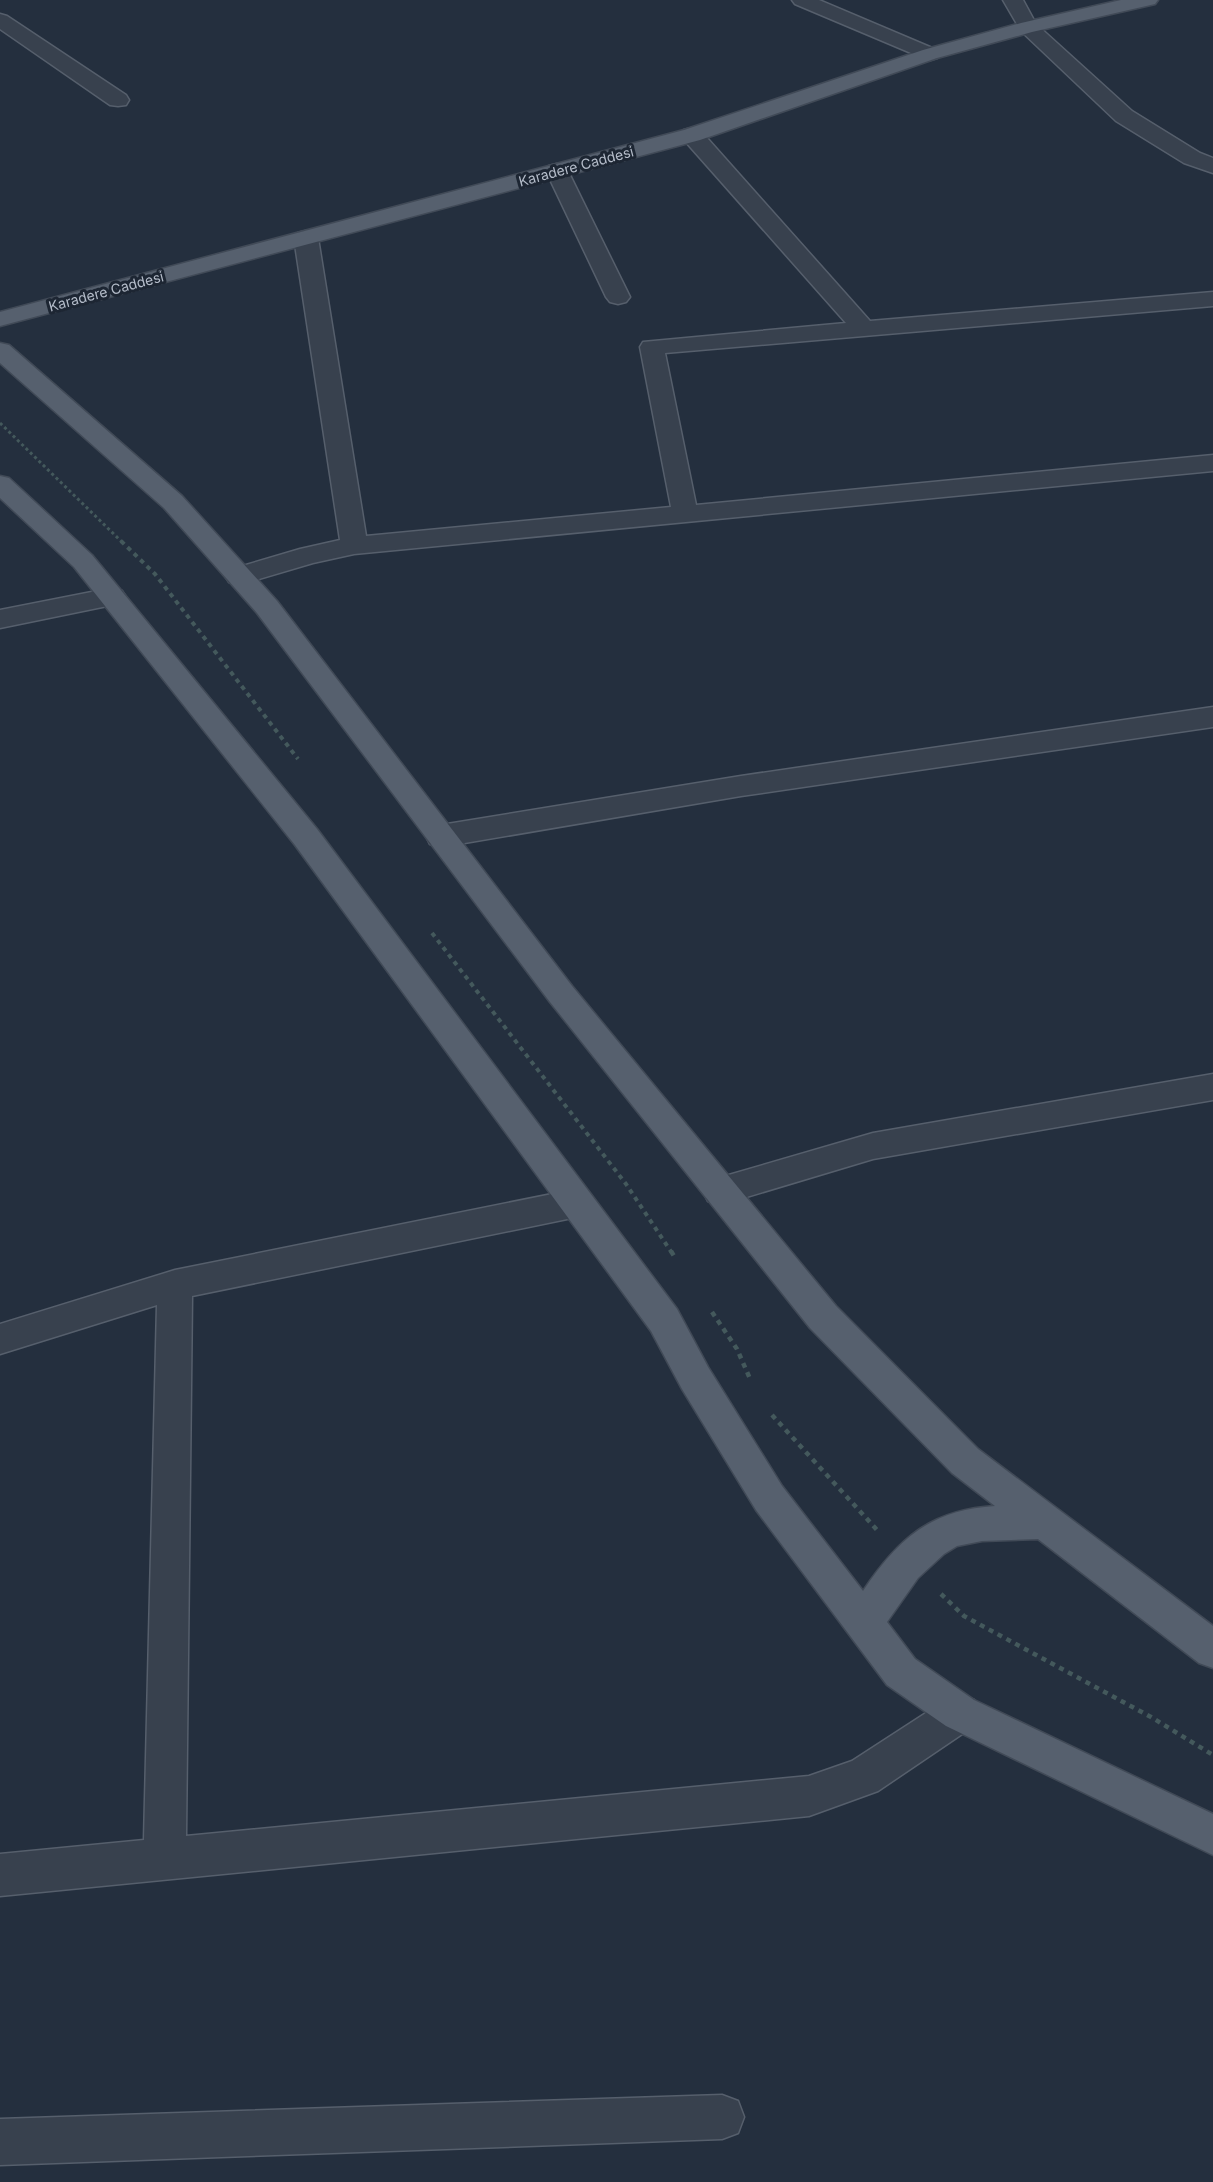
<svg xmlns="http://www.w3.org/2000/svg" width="1213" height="2182" font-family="Inter,sans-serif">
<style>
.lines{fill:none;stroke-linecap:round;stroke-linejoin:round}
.minor-casing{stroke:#565f6c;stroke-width:3}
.major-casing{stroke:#414a57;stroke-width:3}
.path-far2{stroke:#44595c;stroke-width:3;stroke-dasharray:3 3;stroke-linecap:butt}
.path-far1{stroke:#44595c;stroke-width:4;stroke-dasharray:4.5 4.5;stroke-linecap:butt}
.path{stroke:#44595c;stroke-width:4.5;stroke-dasharray:5 5;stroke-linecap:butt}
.minor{fill:#38414e;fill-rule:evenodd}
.major{fill:#56606e;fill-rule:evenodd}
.labels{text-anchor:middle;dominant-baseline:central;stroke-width:6;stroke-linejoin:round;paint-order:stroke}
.far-street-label{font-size:14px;fill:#b4bcc9;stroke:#1d2633}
</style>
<rect width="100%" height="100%" fill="#242f3e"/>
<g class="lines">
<defs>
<g id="minor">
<path d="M792,0h27l118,50 3,4 -3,4 -7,2 -7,-2 -128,-54z"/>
<path d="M1003,0h20l13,24 96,87 68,42 13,5v15l-29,-10 -68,-42 -95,-90z"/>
<path d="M0,14l7,2 119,79 3,5 -3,5 -8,1 -8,-1 -110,-76z"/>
<path d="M692,128l8,2 170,191 343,-29v14l-548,47 31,152 517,-50v16l-859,83 -41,9 -74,22 -10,-3 -4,-6 4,-6 71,-21 40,-9 -46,-302 4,-5 8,-2 8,2 4,5 48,298 305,-29 -31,-160 3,-5 203,-19 -162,-183 -3,-5 3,-5z"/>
<path d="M557,164l8,2 3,5 62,126 -4,5 -8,2 -8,-2 -4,-5 -60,-126 3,-5z"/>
<path d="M112,588l10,3 4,6 -4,6 -122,25v-18z"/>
<path d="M1213,707v20l-472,69 -300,51 -11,-3 -4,-8 4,-8 11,-3 300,-49z"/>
<path d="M1213,1074v26l-340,59 -153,46 -12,-4 -5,-10 5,-10 165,-48z"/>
<path d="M577,1189l12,4 5,10 -5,10 -12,4 -385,79 -6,540 623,-60 43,-15 94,-61 14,-6 14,6 6,13 -6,13 -96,65 -69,25 -809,80v-42l144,-14 13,-535 -157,49v-30l175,-54z"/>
<path d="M722,2095l16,6 6,16 -6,16 -16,6 -722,26v-46z"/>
</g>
<g id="major">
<path d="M1121,0h37l-3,4 -123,28 -95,26 -237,82 -700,186v-14l684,-182 239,-80 98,-27z"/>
<path d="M0,343l9,2 173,151 95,105 295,385 264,320 142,143 235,177v42l-14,-5 -161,-124 -56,2 -25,5 -13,8 -26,24 -31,44 28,37 59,41 239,114v41l-267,-129 -59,-41 -131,-175 -74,-121 -31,-58 -356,-486 -221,-278 -74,-69v-22l9,2 83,77 225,274 360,480 31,58 74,119 81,105c35,-52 67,-81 132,-85l-43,-33 -142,-145 -260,-326 -293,-389 -93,-105 -164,-145z"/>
</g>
</defs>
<!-- minor casing -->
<use href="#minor" class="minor-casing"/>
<!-- major casing -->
<use href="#major" class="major-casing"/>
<!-- path-far2 -->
<path class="path-far2" d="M0,423l123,120"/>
<!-- path-far1 -->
<g class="path-far1">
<path d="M121,541l34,33 143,185"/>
<path d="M432,933l194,251 46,69"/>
</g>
<!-- path -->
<g class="path">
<path d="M671,1251l3,5"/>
<path d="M712,1312l25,37 14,32"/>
<path d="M772,1415l106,116"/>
<path d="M941,1594l23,22 187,101 62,38"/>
</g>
<!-- minor -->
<use href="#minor" class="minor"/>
<!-- major -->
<use href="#major" class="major"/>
</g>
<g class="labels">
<!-- far-street labels -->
<g class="far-street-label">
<text transform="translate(576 166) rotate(-15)">Karadere Caddesi</text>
<text transform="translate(106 291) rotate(-15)">Karadere Caddesi</text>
</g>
</g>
</svg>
